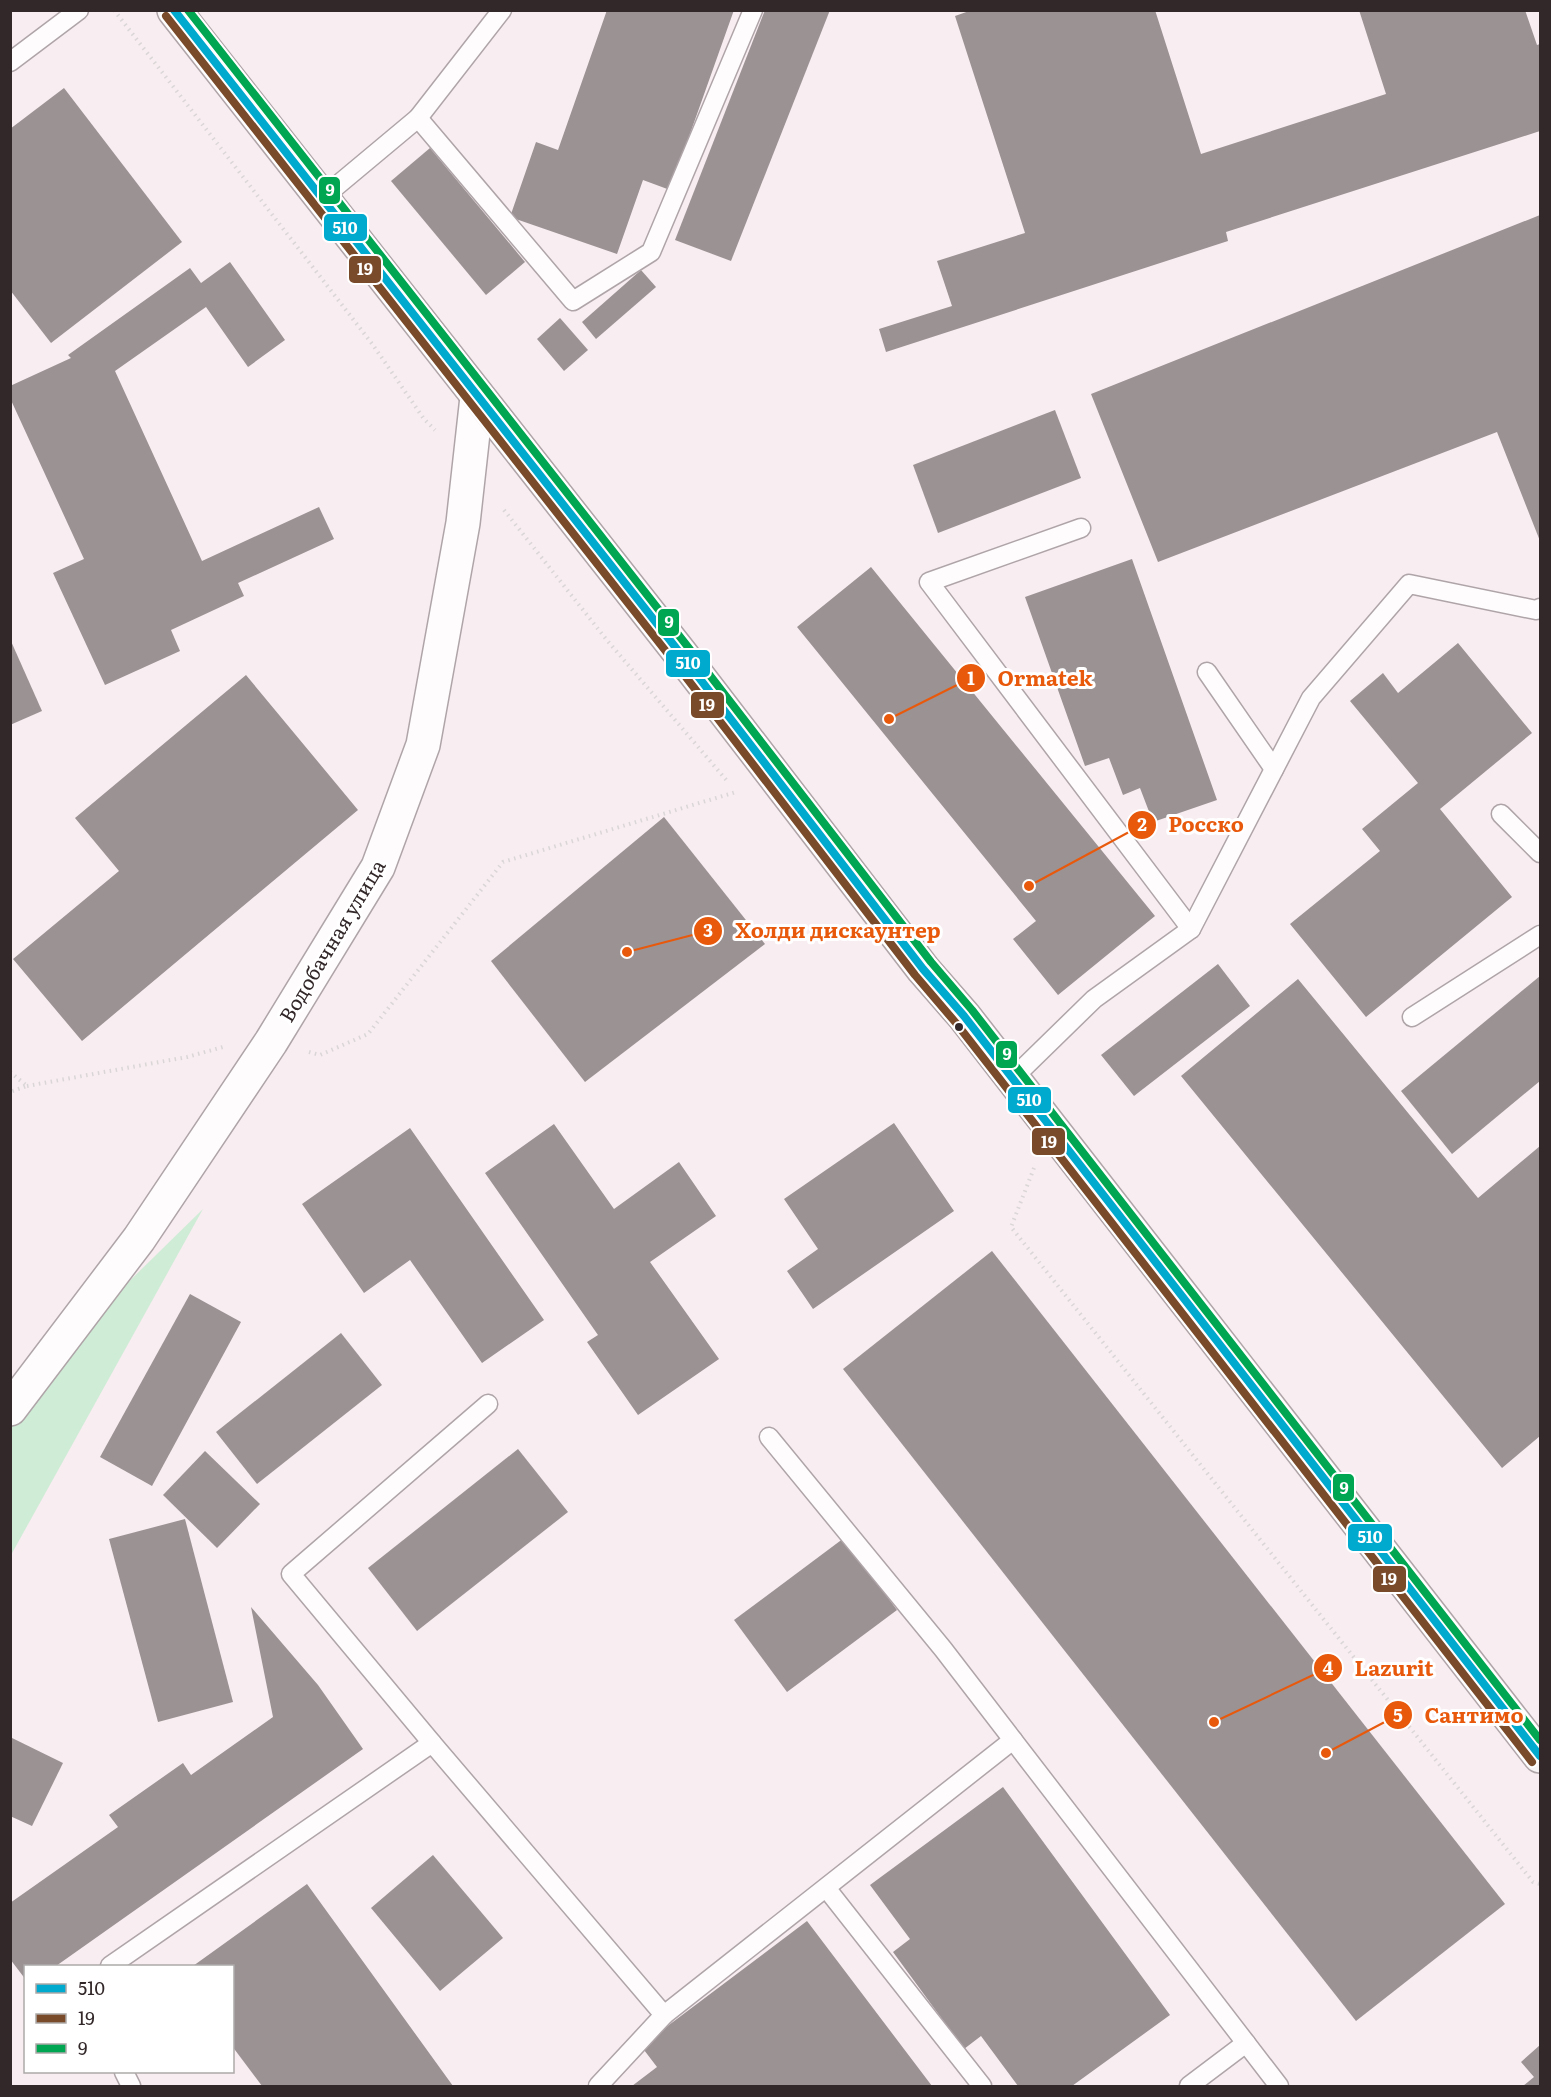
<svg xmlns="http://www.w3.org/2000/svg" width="1551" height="2097" font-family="Literata,serif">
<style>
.green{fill:#cfecd7}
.building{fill:#9b9294}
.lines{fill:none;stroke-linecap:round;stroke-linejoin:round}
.service-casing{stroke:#afa5a8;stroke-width:21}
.tertiary-casing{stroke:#afa5a8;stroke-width:36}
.secondary-casing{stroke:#afa5a8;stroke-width:36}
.path{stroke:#dad6d7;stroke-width:4;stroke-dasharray:1.5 4.5;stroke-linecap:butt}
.service{stroke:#fefcfd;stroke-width:18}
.tertiary{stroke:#fefcfd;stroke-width:33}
.secondary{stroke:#f8f3f4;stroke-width:33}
.bus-1-casing{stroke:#fff;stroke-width:12}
.bus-2-casing{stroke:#fff;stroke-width:12}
.bus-3-casing{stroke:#fff;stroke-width:12}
.bus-1{stroke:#00a9ce;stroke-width:8}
.bus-2{stroke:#7a4b2a;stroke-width:8}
.bus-3{stroke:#00a651;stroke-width:8}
.bus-dot{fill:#322729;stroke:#fff;stroke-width:2}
.labels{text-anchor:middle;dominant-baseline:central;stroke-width:6;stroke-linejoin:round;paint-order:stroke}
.street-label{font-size:20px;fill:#322729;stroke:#fff}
.leader{fill:none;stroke:#e8590c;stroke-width:2}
.callout-dot{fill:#e8590c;stroke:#fff;stroke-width:2}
.mark-label{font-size:18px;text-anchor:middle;font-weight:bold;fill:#fff}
.callout-label{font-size:21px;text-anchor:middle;font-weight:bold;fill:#e8590c;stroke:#fff;stroke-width:6;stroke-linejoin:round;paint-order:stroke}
.line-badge{stroke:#fff;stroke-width:2}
.badge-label{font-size:16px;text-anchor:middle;font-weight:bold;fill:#fff}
</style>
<rect width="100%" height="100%" fill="#f8edf0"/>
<!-- green -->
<path class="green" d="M203,1209l-192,346v-158z"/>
<!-- building -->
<g class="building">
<path d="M607,10h127l-64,180 -27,-10 -26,74 -107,-37 26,-75 22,8z"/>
<path d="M765,10h65l-99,251 -56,-21z"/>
<path d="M972,10h183l46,144 185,-60 -27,-84h166l12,35 3,-1v87l-314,101 2,9 -342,111 -7,-23 73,-23 -15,-45 88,-28 -70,-217z"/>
<path d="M64,88l118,154 -131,101 -41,-53v-161z"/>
<path d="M430,148l95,114 -39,33 -95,-114z"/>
<path d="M1540,215v326l-43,-109 -339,130 -67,-168z"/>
<path d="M230,262l55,78 -37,27 -42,-60 -91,64 87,190 117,-54 15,32 -96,44 6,13 -73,34 9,21 -75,34 -52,-112 31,-14 -74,-161v-12l61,-28 -3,-3 122,-87 11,15z"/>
<path d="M641,270l15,17 -60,52 -14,-17z"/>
<path d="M560,318l28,32 -24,21 -27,-32z"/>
<path d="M1055,410l26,68 -143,55 -25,-68z"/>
<path d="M1132,559l85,241 -64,22 -13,-34 -17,7 -14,-37 -24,8 -60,-169z"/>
<path d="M871,567l284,349 -97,79 -45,-56 23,-18 -239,-294z"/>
<path d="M10,639l32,72 -32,14z"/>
<path d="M1458,643l74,90 -92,76 72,88 -146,120 -76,-93 90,-73 -18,-22 56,-46 -68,-82 33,-28 15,20z"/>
<path d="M246,675l112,135 -276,231 -69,-82 106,-88 -44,-53z"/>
<path d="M664,817l101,127 -180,138 -94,-121z"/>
<path d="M1218,964l32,42 -116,90 -33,-41z"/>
<path d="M1540,976v105l-88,73 -51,-63z"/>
<path d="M1298,979l180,219 62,-52v290l-38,32 -321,-392z"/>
<path d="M894,1123l60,88 -141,98 -26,-38 31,-22 -34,-50z"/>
<path d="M554,1124l60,85 65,-47 37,54 -66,46 69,97 -81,56 -51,-73 11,-7 -113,-162z"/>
<path d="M410,1128l134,192 -62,43 -72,-103 -46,33 -62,-89z"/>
<path d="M992,1251l513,653 -149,117 -513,-652z"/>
<path d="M190,1294l51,28 -89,164 -52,-29z"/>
<path d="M341,1333l41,52 -125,99 -41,-52z"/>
<path d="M518,1449l50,63 -151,119 -49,-63z"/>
<path d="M205,1451l55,53 -43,44 -54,-53z"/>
<path d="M185,1519l48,183 -75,20 -49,-183z"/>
<path d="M844,1538l53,72 -110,82 -53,-72z"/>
<path d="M251,1607l67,78 45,64 -307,217h-30v14l-16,-21v-56l108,-76 -9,-12 74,-52 8,12 82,-58z"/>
<path d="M10,1737l53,26 -31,63 -22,-10z"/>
<path d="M1003,1787l167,228 -98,71h-54l-37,-50 -17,13 -71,-97 17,-13 -40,-54z"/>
<path d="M433,1855l70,83 -63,53 -69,-83z"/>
<path d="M307,1884l146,202h-191l-30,-40v-80h-39z"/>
<path d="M807,1921l125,165h-300l25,-19 -16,-21z"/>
<path d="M1540,2045v41h-17l11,-9 -13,-15z"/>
</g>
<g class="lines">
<defs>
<g id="service">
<path d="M10,62l69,-52"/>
<path d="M418,118l84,-108"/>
<path d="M321,199l97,-81 155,183 78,-49 102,-242"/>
<path d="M1081,528l-152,54 262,347"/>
<path d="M1207,672l67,97"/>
<path d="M1501,814l39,39"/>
<path d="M1412,1017l128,-82"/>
<path d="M1012,1079l82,-80 97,-70 120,-231 98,-114 127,26 4,-2"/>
<path d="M769,1437l174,212 336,437"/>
<path d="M432,1743l-141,-169 197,-170"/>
<path d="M827,1889l155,197"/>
<path d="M110,1966l322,-223 232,272 349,-275"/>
<path d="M124,2072l7,14"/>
<path d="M598,2086l66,-71"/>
<path d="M1189,2086l57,-43"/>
</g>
<path id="tertiary" d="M10,1409l129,-170 132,-197 107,-175 45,-122 40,-222 14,-126"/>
<path id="secondary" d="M174,10l506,643 243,316 41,47 576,740"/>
</defs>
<!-- service casing -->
<use href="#service" class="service-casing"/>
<!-- tertiary casing -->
<use href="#tertiary" class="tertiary-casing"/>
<!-- secondary casing -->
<use href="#secondary" class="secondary-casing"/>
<!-- path -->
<g class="path">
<path d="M114,10l259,335 51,74 11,11"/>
<path d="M504,510l102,129 122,143"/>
<path d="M309,1052l11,3 48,-21 135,-172 233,-70"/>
<path d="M10,1072l17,14 -17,6"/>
<path d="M27,1086l160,-29 36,-10"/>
<path d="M1034,1168l-23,59 522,655 7,2"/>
</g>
<!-- service -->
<use href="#service" class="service"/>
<!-- tertiary -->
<use href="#tertiary" class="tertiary"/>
<!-- secondary -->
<use href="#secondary" class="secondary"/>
<defs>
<path id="bus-1" d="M174,10l506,643 243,316 41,47 576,740"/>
<path id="bus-2" d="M166,16l506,643 243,316 41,48 576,739"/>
<path id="bus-3" d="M188,10l500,637 243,315 41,48 568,730"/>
</defs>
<!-- bus-1 casing -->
<use href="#bus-1" class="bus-1-casing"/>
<!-- bus-2 casing -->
<use href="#bus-2" class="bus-2-casing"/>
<!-- bus-3 casing -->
<use href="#bus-3" class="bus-3-casing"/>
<!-- bus-1 -->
<use href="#bus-1" class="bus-1"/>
<!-- bus-2 -->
<use href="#bus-2" class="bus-2"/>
<!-- bus-3 -->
<use href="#bus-3" class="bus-3"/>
</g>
<!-- markers -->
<circle class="bus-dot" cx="959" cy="1027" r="5"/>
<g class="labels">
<!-- street labels -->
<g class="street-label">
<text transform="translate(331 940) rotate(-59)">Водобачная улица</text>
</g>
</g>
<!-- callouts -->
<path class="leader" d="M889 719L971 678M1029 886L1142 825M627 952L708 931M1214 1722L1328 1668M1326 1753L1398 1715"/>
<g class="callout-dot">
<circle cx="889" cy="719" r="6"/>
<circle cx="1029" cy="886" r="6"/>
<circle cx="627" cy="952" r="6"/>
<circle cx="1214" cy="1722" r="6"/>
<circle cx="1326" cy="1753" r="6"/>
<circle cx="971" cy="678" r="15"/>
<circle cx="1142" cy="825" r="15"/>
<circle cx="708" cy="931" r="15"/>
<circle cx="1328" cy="1668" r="15"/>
<circle cx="1398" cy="1715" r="15"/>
</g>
<g class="mark-label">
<text x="971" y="685">1</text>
<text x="1142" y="831">2</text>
<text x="708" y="937">3</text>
<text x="1328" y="1675">4</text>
<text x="1398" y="1722">5</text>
</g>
<g class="callout-label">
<text x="1045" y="686">Ormatek</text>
<text x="1206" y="832">Росско</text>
<text x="838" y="938">Холди дискаунтер</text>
<text x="1394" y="1676">Lazurit</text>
<text x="1474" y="1723">Сантимо</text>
</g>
<g class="line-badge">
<rect x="318" y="176" width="23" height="29" rx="6" fill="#00a651"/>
<rect x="323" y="213" width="45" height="29" rx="6" fill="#00a9ce"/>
<rect x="348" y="255" width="34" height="29" rx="6" fill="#7a4b2a"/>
<rect x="657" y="608" width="23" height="29" rx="6" fill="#00a651"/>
<rect x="665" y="649" width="46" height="29" rx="6" fill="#00a9ce"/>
<rect x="690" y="691" width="35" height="28" rx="6" fill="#7a4b2a"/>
<rect x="995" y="1040" width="23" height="29" rx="6" fill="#00a651"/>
<rect x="1007" y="1086" width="45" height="28" rx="6" fill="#00a9ce"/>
<rect x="1031" y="1127" width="35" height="29" rx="6" fill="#7a4b2a"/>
<rect x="1332" y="1473" width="23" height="29" rx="6" fill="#00a651"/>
<rect x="1347" y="1523" width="46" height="29" rx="6" fill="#00a9ce"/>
<rect x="1372" y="1565" width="35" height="28" rx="6" fill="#7a4b2a"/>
</g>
<g class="badge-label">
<text x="330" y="196">9</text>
<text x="345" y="234">510</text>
<text x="365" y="275">19</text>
<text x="669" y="628">9</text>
<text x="688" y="669">510</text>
<text x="707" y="711">19</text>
<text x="1007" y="1060">9</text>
<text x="1029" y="1106">510</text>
<text x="1049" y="1148">19</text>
<text x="1344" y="1494">9</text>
<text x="1370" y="1543">510</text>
<text x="1389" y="1585">19</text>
</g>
<!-- border -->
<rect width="1551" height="2097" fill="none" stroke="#322729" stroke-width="24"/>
<!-- legend -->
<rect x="24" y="1965" width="210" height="108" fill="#ffffff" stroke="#ada9a9" stroke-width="1.5"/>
<rect x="36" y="1984" width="30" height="9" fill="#00a9ce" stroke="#ada9a9" stroke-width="1.5"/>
<text x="78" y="1995" font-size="18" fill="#322729">510</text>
<rect x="36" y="2014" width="30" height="9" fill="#7a4b2a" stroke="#ada9a9" stroke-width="1.5"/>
<text x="78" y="2025" font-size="18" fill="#322729">19</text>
<rect x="36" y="2044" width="30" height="9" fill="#00a651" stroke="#ada9a9" stroke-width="1.5"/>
<text x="78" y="2055" font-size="18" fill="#322729">9</text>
</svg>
